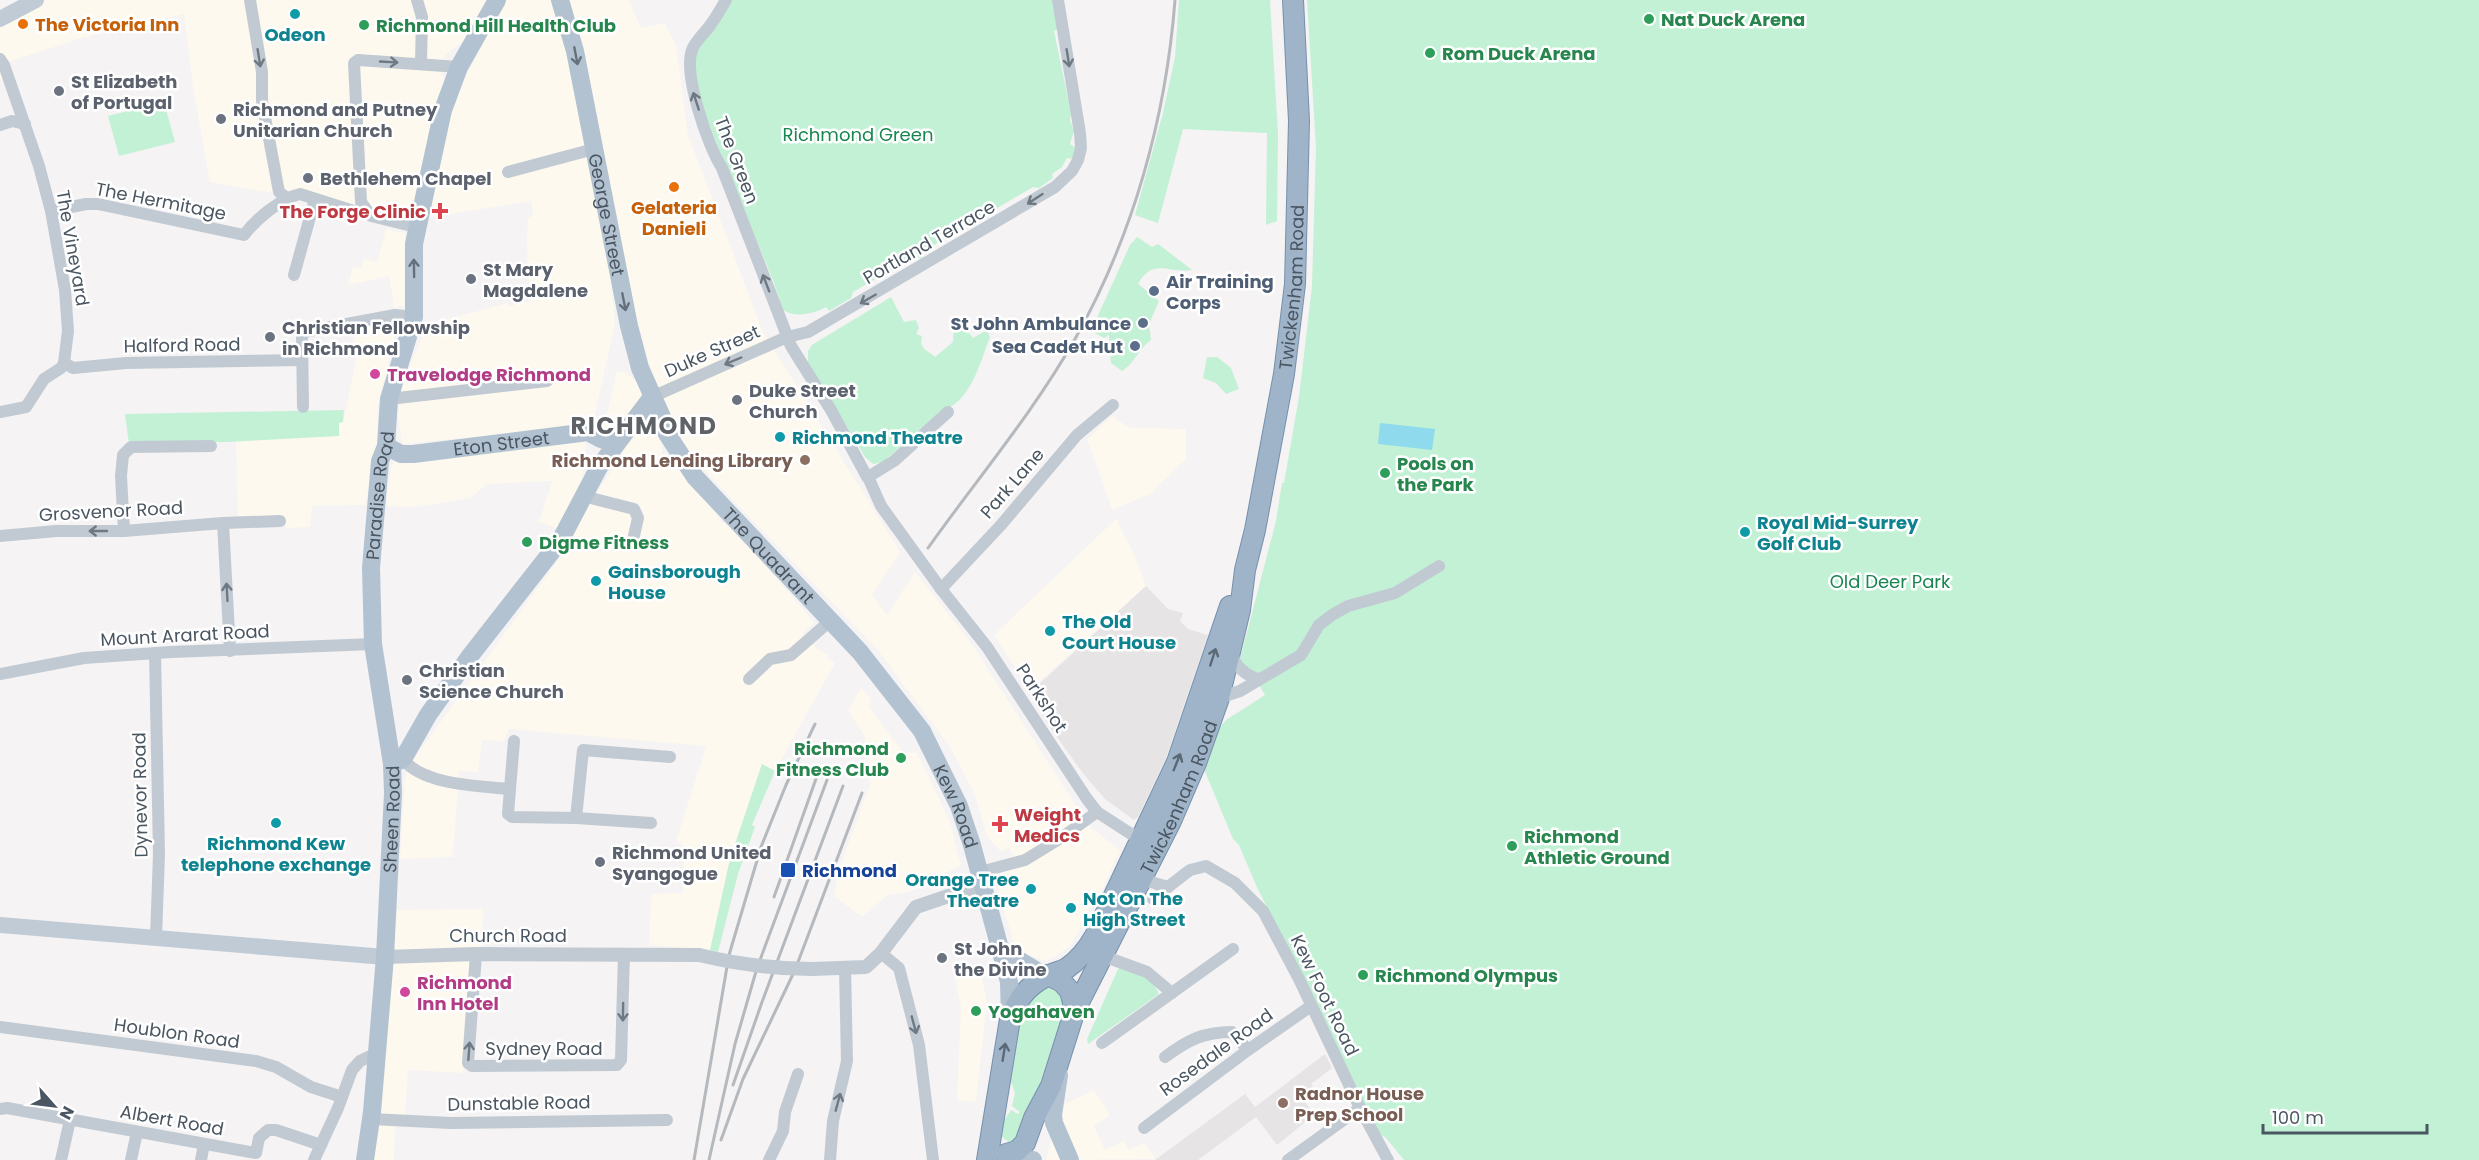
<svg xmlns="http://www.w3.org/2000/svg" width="2479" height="1160" font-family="Poppins,sans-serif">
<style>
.commercial{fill:#fdf9ef}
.education{fill:#e6e4e5}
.green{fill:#c3f1d5}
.water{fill:#90daee}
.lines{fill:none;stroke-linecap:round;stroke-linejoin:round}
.trunk-casing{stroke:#7690ad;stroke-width:22}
.minor{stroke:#c1cad2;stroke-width:12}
.tertiary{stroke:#c1cad2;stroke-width:14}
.secondary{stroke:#c1cbd6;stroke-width:16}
.primary{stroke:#b3c2d1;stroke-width:18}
.trunk{stroke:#9fb4c9;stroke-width:20}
.rail{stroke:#b5b8bd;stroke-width:3}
.tertiary-bridge{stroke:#c1cad2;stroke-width:14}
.oneway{stroke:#64717d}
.oneway2{stroke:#6e7983}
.oneway3{stroke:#5b6976}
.culture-dot{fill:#0f9aa8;stroke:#fff;stroke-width:2}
.leisure-dot{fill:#2e9e5b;stroke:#fff;stroke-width:2}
.food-dot{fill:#e8710a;stroke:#fff;stroke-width:2}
.worship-dot{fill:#6b7280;stroke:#fff;stroke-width:2}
.health-dot{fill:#e0444e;stroke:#fff;stroke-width:2}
.service-dot{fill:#5c6f8a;stroke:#fff;stroke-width:2}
.hotel-dot{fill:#d1479c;stroke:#fff;stroke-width:2}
.education-dot{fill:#8d6e63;stroke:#fff;stroke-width:2}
.transit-dot{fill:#1a4fb4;stroke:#fff;stroke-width:2}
.labels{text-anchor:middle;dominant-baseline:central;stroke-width:5;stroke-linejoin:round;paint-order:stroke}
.leisure-label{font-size:18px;font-weight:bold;fill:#27864d;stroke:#fff;text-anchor:start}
.food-label{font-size:18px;font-weight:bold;fill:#c56008;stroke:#fff;text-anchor:start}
.culture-label{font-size:18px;font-weight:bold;fill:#0d838f;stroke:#fff;text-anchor:start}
.worship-label{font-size:18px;font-weight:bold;fill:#5b616d;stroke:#fff;text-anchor:start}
.park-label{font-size:18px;fill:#17864f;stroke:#fff}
.street-label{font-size:18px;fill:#4a5661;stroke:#fff}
.health-label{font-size:18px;font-weight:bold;fill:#be3a42;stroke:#fff;text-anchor:end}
.service-label{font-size:18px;font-weight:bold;fill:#4e5e75;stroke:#fff;text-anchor:end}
.hotel-label{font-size:18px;font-weight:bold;fill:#b23c85;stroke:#fff;text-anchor:start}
.education-label{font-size:18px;font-weight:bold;fill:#785e54;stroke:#fff;text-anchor:end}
.transit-label{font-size:18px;font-weight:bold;fill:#164399;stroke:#fff;text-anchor:start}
.district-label{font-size:24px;font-weight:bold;letter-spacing:1.5px;fill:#5f6368;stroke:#fff}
</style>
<rect width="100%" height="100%" fill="#f5f3f3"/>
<!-- commercial -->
<g class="commercial">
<path d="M42,0h448l-16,27h-5l-4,13 -20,15 -4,19 4,4 -35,140 -58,-14 -47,-5 -95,-17 -17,-95 -9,-73 -102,24 -74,24 -4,17 -4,1v-62z"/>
<path d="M505,0h47l6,12 49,233 8,79 -23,104 -80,5 -110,11 -4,-28 2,-27 26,-62 18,-7 64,-17 1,3 23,-5 -4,-22 -1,-39 1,-21 5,-4 -2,-14 -105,17 21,-92 17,-46z"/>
<path d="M570,0h59l12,28 24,-5 11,22 12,90 75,197 137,220 -28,43 15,20 28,-43 56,71 118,183 31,24 -22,48 -29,49 -22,14 -17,-5 -15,-8 -21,-74 21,-7 -2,-11 -4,-8 -8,4 -14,-16 -13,-43 -24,-46 -73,-98 -170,-176 -23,-28 -29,-61 -31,-111 -5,-35 2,-1 -10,-50z"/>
<path d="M386,229l19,4 2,73 -13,1 -5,-31 -41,9 5,-19 8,3 3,-10 13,3z"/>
<path d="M398,323l-20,82 -1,44 -12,56 -53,1 -2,21 -24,1v-9l-48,-1 -2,-78 103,-4v-13l4,-1 15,-73h-3l-3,-19z"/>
<path d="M617,371l6,1 19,12 2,8 -28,44h-6l-7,-6z"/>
<path d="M1112,416l18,12 56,1v30l-36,35 -38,16 -25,-71z"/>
<path d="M638,427h15l8,8 1,21 8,3 -2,9 14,2 41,53 4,-2 87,101 -11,11 14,16 11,6 -1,3 8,5 -60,108 -13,-7 -32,95 -20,91 -61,-5 2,-51 32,-1 1,-48 -8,-3 30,-96 -197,-17 -5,12 -22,-1 -4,32 -19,-1 -6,86 -53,2 5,-81 11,-22 155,-214 16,-35 36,-54 5,-15z"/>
<path d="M586,440l-4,43 -23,46 -20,-7 13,-41 -65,3 -16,14 -55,9 -30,-1 5,-39 4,-6 22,2 103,-16z"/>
<path d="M1116,519l19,37 11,30 -116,104 -36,-55z"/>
<path d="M861,688l10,11 -2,8 34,45 14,1 33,69 11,43 -49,26 -24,4 -26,22 -28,-21 5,-27 31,-84 -5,-48 -17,-26z"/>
<path d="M483,909l-1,38 -12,22 -7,104 -55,-3 -3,46 -10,7 -1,37h-23l26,-250z"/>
<path d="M972,970l9,2 6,30 -11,100 -19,-2 4,-93 -7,-30z"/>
<path d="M1094,1090l16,25 -16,11 11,24 19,-9 5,9 15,-7 12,16 -110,1 13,-53z"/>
</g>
<!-- education -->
<g class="education">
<path d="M1146,586l22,23 15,4 -3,8 8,8 20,6 -42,123 -28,59 -4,3 -29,-21 -23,-27 -37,-52 -14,-26 3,-5z"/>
<path d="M1325,1054l7,14 -21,16 2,2 -13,10 12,15 -3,8 -32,26 -21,-28 -58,43h-43l90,-66 10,13z"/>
</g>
<!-- green -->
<g class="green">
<path d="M730,0h325l4,29 -5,2 17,82 -1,7 4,11 -4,13 6,4 -2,11 -7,-1 -5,9 -10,7 1,4 -14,10 -6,-1 -106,62 -6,10 -6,-3 -62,36 -2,6 -22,13 -3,-4c-13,7 -30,11 -43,3l-10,-30 -44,-105 -33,-84v-37z"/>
<path d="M1179,0h91l8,134 -1,87 -11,4 1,-92 -84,-4 -25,94 -23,-8 28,-102 12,-56z"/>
<path d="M1307,0h1172v1160h-1075l-18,-22 -9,-6 -121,-247 -17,-40 -6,-6 -29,-70 14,-40 8,-9 39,-25 -14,-23 -12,-9 37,-142 6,-38h2l15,-86 13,-111 4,-139z"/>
<path d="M164,102l11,40 -56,14 -11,-40z"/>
<path d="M1137,237l15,10 6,-3 34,26c-23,4 -39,-13 -54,14l21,17 -10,23 2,16c-13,9 -16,23 -29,31l-11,-8 -2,-28 -5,3 -13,-7 39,-86z"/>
<path d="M891,297l13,25 12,-2 3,8 -3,6 6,2c-3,13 4,13 13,21l18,-15 1,-17h9l10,13 14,-8 3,7c-10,25 -19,67 -50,74l-57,51 -10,2 -8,-7 -57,-95v-11l4,-6z"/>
<path d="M1207,357h10l14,11 8,21 -13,5 -10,-11 -13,-5z"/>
<path d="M344,410l-1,12 -4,1v13l-113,6 -97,2 -4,-30z"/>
<path d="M762,764l13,7 -23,54 3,2 -17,47 -20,78 -8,-2 20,-91z"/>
<path d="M1119,967c17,5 33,9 40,27l-71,50 -1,-5z"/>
<path d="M1048,987l15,8c4,29 -32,119 -45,148l-7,1 -10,-8 2,-14 8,-12 7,4 2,-2 -8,-6 3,-13 -5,-14 9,-56 4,-13 17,-22z"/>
</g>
<!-- water -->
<path class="water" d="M1380,423l55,6 -3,21 -54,-6z"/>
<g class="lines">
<defs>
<g id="trunk">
<path id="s4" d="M1075,1010l96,-189 25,-58 23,-65 21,-88 5,-40 10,-40 29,-156 11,-90 4,-163 -6,-121"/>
<path d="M1006,1154l11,-3 8,-8 9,-25 17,-32 24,-76 -5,-19 -8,-9 -14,-7"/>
<path d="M987,1160l23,-141c7,-19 16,-32 35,-42 7,-4 15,-5 22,-9 12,-8 21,-20 28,-32l82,-174 53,-156"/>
</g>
</defs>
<!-- trunk casing -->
<use href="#trunk" class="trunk-casing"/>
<!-- minor -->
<g class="minor">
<path d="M250,0l12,72v29l17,91 8,6"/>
<path d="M417,0l5,17 -1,46"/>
<path d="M726,0c-5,8 -9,16 -15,24 -5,8 -16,17 -19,26 -9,24 16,97 30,118l69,178 40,64 36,67h1l13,29 60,83 46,58 100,152 10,13 45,29"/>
<path d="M0,59l4,6 35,101 12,45 14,79 3,41 -4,32 -3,5 -17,11 -18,28 -26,5"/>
<path d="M0,125l12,-4 13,3"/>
<path d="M508,172l86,-23"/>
<path d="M51,211l35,-7h12l146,31c11,-15 37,-37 56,-41l57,18 8,-2"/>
<path d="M417,230l-5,-4 -41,-10 -10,-14 -7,-139 4,-3 101,7"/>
<path d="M294,275l21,-76"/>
<path d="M64,363l9,5 53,-5 176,-3"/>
<path d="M652,397l135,-60 21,-5 247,-145 17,-16 6,-11 3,-12 -1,-15 -22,-133"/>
<path d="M389,399l158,-18"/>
<path d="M303,407l-1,-71 2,-4 91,-17 19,2"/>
<path d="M868,477l26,-16 54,-49"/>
<path d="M583,496l51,13 4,9 -5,22"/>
<path d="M223,523l57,-2"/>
<path d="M124,531l-3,-55 2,-21 8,-8 80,-1"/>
<path d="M0,536l56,-5h68l99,-8 7,128"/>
<path d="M941,589l60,-64 76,-90 36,-30"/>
<path d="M1232,652c2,14 14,24 27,27"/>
<path d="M155,653l4,201 -3,83"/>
<path d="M0,674l84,-16 87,-6 202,-8"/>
<path d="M749,679l21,-20 21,-4 39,-34"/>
<path d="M1216,699l24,-8 61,-36 18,-30 13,-10 16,-9 47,-13 44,-27"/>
<path d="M403,759c19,26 76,27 107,30l-2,25 4,3 64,1"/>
<path d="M510,789l4,-48"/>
<path d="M651,823l-75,-5 7,-68 87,7"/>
<path d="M980,872l45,-12 36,-22 36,-26"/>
<path d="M1141,879l27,8 22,-17 16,-4 29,17 28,28 36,68 61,129 28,52"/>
<path d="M1153,899l15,-12"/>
<path d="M881,953l18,15 20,77 14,115"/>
<path d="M476,954l-8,109 4,3 145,-1 4,-5 3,-106"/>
<path d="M1103,956l44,16 25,21"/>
<path d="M0,1027l256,34 20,6 35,20 31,10"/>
<path d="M1102,1043l131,-94"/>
<path d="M1165,1057c23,-17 38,-25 67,-25l16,18"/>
<path d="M0,1109l7,-1 249,45 3,-15 9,-8h8l45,15"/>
<path d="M371,1119l80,4 216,-3"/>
<path d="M1144,1128l104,-78 63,-44"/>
<path d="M61,1160l9,-40"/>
<path d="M131,1160l6,-28"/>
<path d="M201,1160l3,-16"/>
<path d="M314,1160l24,-52 14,-38 8,-9 17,-8"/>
<path d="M769,1160l14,-29 2,-19 13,-38"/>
<path d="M830,1160l3,-39 14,-60 -2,-93"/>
<path d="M1288,1160l72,-52"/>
</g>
<!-- tertiary -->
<g class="tertiary">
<path d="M385,957l91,-3 223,1"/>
<path d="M812,969l54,-2 15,-14 35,-46 68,-23"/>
</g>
<!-- secondary -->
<g class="secondary">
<path d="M0,19l36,-19"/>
<path d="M0,925l385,32"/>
</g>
<!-- primary -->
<g class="primary">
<path id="s1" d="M560,0l15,51 54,275 11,42 22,49v9l33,51 165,175 62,79 37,75 13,39 37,137 1,37"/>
<path id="s2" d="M386,446l15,8h12l175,-22 13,7 15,5"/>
<path d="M392,764l11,-5 25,-44 42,-59 90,-115 39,-74 53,-70"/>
<path d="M999,948l46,28"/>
<path d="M1059,1075l-6,40 1,8 16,37"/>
<path d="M1024,1159l9,1"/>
<path id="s3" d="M365,1160l7,-48 13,-155 8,-164 -1,-29 -19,-120 -2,-76 9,-107 6,-15 3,-47 25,-82v-73l29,-134 16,-43 38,-67"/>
</g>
<!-- trunk -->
<use href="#trunk" class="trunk"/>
<!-- rail -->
<g class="rail">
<path d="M928,548c49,-69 105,-135 147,-209 58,-103 91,-221 100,-339"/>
<path d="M774,897l43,-121"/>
<path d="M733,1085l29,-83 81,-216"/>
<path d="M721,1140l22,-61 52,-109 67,-177"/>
<path d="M694,1160l35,-205 32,-108 25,-62 29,-61"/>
<path d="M709,1160l26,-116 22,-76 70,-188"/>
</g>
<!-- tertiary-bridge -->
<path class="tertiary-bridge" d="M699,955c38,9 74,14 113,14"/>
</g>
<!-- one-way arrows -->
<defs><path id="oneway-shaft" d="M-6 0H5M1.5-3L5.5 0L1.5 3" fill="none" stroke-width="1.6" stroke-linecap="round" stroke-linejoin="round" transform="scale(1.5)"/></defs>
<g class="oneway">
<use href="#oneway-shaft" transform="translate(576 56) rotate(79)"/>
<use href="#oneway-shaft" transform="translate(414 268) rotate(-91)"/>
<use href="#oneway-shaft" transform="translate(624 302) rotate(79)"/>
</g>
<g class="oneway2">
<use href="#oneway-shaft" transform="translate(259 58) rotate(81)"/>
<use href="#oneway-shaft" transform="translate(1068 58) rotate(81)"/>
<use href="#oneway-shaft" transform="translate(389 62) rotate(3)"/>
<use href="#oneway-shaft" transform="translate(696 101) rotate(-108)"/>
<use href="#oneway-shaft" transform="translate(1035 199) rotate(147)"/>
<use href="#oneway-shaft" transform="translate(766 283) rotate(-111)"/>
<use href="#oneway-shaft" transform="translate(868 299) rotate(150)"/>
<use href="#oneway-shaft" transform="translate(733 361) rotate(157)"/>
<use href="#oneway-shaft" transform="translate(98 531) rotate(-180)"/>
<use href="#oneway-shaft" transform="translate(227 592) rotate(-93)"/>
<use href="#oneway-shaft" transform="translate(623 1012) rotate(91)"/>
<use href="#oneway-shaft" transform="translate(914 1025) rotate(75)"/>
<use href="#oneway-shaft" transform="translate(469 1051) rotate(-86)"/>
<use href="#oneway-shaft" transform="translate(838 1102) rotate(-75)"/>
</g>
<g class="oneway3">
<use href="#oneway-shaft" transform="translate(1213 657) rotate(-72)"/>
<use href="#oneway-shaft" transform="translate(1177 762) rotate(-68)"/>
<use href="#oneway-shaft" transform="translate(1004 1052) rotate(-81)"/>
</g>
<!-- markers -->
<g class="culture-dot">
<circle cx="295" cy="14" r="6"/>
<circle cx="780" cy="437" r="6"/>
<circle cx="1745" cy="532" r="6"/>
<circle cx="596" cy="581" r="6"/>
<circle cx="1050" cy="631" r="6"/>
<circle cx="276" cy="823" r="6"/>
<circle cx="1031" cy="889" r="6"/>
<circle cx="1071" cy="908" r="6"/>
</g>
<g class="leisure-dot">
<circle cx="1649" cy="19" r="6"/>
<circle cx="364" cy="25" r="6"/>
<circle cx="1430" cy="53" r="6"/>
<circle cx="1385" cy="473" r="6"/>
<circle cx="527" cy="542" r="6"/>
<circle cx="901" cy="758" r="6"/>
<circle cx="1512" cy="846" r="6"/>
<circle cx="1363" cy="975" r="6"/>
<circle cx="976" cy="1011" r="6"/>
</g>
<g class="food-dot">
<circle cx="23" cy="24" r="6"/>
<circle cx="674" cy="187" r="6"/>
</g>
<g class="worship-dot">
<circle cx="59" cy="91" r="6"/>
<circle cx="221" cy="119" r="6"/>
<circle cx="308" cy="178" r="6"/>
<circle cx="471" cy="279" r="6"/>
<circle cx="270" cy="337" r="6"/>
<circle cx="737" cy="400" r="6"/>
<circle cx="407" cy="680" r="6"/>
<circle cx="600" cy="862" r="6"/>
<circle cx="942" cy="958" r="6"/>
</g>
<g class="health-dot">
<path d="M437 202h6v6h6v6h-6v6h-6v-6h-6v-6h6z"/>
<path d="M997 815h6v6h6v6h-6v6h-6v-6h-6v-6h6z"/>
</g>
<g class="service-dot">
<circle cx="1154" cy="291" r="6"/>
<circle cx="1143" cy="323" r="6"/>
<circle cx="1135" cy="346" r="6"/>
</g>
<g class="hotel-dot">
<circle cx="375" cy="374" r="6"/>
<circle cx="405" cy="992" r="6"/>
</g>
<g class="education-dot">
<circle cx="805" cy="460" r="6"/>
<circle cx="1283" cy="1103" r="6"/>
</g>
<rect class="transit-dot" x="780" y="862" width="16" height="16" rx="3"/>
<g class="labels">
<!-- leisure labels -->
<g class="leisure-label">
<text x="1661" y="19">Nat Duck Arena</text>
<text x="376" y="25">Richmond Hill Health Club</text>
<text x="1442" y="53">Rom Duck Arena</text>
<text x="1397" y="463">Pools on<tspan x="1397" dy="21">the Park</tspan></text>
<text x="539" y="542">Digme Fitness</text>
<text x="889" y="748" text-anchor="end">Richmond<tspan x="889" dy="21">Fitness Club</tspan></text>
<text x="1524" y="836">Richmond<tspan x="1524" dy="21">Athletic Ground</tspan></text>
<text x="1375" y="975">Richmond Olympus</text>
<text x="988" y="1011">Yogahaven</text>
</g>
<!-- food labels -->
<g class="food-label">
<text x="35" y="24">The Victoria Inn</text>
<text x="674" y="207" text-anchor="middle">Gelateria<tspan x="674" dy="21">Danieli</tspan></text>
</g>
<!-- culture labels -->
<g class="culture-label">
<text x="295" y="34" text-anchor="middle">Odeon</text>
<text x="792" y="437">Richmond Theatre</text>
<text x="1757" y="522">Royal Mid-Surrey<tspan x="1757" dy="21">Golf Club</tspan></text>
<text x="608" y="571">Gainsborough<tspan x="608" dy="21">House</tspan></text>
<text x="1062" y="621">The Old<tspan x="1062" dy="21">Court House</tspan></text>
<text x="276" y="843" text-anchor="middle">Richmond Kew<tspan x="276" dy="21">telephone exchange</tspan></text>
<text x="1019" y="879" text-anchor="end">Orange Tree<tspan x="1019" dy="21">Theatre</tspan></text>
<text x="1083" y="898">Not On The<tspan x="1083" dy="21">High Street</tspan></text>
</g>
<!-- worship labels -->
<g class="worship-label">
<text x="71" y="81">St Elizabeth<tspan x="71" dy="21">of Portugal</tspan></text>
<text x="233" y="109">Richmond and Putney<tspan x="233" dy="21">Unitarian Church</tspan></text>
<text x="320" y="178">Bethlehem Chapel</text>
<text x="483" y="269">St Mary<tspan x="483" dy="21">Magdalene</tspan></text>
<text x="282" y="327">Christian Fellowship<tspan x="282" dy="21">in Richmond</tspan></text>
<text x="749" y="390">Duke Street<tspan x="749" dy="21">Church</tspan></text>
<text x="419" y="670">Christian<tspan x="419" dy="21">Science Church</tspan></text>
<text x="612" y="852">Richmond United<tspan x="612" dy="21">Syangogue</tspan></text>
<text x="954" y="948">St John<tspan x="954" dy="21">the Divine</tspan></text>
</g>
<!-- park labels -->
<g class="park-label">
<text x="858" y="134">Richmond Green</text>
<text x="1890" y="581">Old Deer Park</text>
</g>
<!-- street labels -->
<g class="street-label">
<text transform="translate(737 160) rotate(69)">The Green</text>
<text transform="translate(161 201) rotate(11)">The Hermitage</text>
<text stroke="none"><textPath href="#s1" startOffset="220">George Street</textPath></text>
<text transform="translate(929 242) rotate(-30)">Portland Terrace</text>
<text transform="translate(73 248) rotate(80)">The Vineyard</text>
<text stroke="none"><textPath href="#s4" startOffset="762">Twickenham Road</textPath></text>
<text transform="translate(182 345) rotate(-1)">Halford Road</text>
<text transform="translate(712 351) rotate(-24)">Duke Street</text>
<text stroke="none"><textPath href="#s2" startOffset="118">Eton Street</textPath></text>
<text transform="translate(1012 483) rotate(-49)">Park Lane</text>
<text stroke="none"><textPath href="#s3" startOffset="668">Paradise Road</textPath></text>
<text transform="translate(111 511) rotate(-3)">Grosvenor Road</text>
<text stroke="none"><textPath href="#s1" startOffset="608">The Quadrant</textPath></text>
<text transform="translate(185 635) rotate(-3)">Mount Ararat Road</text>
<text transform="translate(1042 698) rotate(57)">Parkshot</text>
<text transform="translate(140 795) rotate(-91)">Dynevor Road</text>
<text stroke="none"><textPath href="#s4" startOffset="237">Twickenham Road</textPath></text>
<text stroke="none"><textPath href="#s1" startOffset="924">Kew Road</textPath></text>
<text stroke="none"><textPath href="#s3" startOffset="342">Sheen Road</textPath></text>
<text x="508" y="935">Church Road</text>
<text transform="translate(1325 995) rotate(64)">Kew Foot Road</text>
<text transform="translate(177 1033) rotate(8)">Houblon Road</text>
<text x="544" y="1048">Sydney Road</text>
<text transform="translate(1216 1052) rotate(-36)">Rosedale Road</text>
<text transform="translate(519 1103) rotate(-1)">Dunstable Road</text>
<text transform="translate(172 1120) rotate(10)">Albert Road</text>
</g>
<!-- health labels -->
<g class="health-label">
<text x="426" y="211">The Forge Clinic</text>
<text x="1014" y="814" text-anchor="start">Weight<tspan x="1014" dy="21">Medics</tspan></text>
</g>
<!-- service labels -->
<g class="service-label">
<text x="1166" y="281" text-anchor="start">Air Training<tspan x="1166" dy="21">Corps</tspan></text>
<text x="1131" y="323">St John Ambulance</text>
<text x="1123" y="346">Sea Cadet Hut</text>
</g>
<!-- hotel labels -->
<g class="hotel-label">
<text x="387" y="374">Travelodge Richmond</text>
<text x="417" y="982">Richmond<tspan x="417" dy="21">Inn Hotel</tspan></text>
</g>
<!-- education labels -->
<g class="education-label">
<text x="793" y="460">Richmond Lending Library</text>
<text x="1295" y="1093" text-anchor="start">Radnor House<tspan x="1295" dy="21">Prep School</tspan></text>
</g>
<!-- transit labels -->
<g class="transit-label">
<text x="802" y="870">Richmond</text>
</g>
<!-- district labels -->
<g class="district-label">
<text x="644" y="425">RICHMOND</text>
</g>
</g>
<!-- north arrow -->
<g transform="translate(54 1106) rotate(118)" stroke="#ffffff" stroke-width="4.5" paint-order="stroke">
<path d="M0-4.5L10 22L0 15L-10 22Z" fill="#4a5661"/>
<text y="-9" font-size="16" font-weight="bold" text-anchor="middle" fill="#4a5661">N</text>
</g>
<!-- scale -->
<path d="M2263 1124v9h164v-9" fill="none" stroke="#4a5661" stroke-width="3"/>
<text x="2272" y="1124" font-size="18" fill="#4a5661" stroke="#ffffff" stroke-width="4.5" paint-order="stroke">100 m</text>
</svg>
